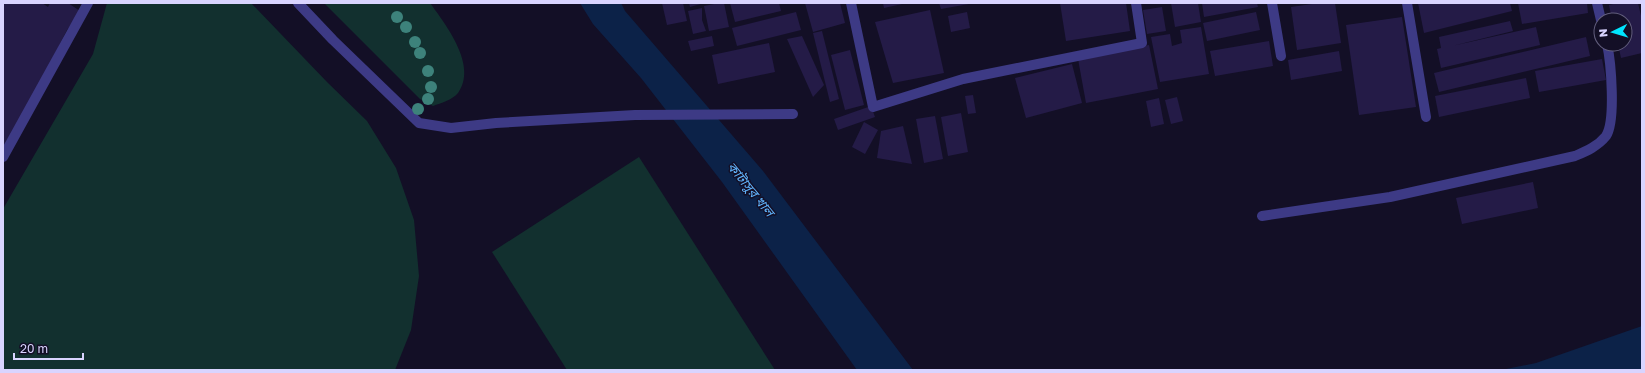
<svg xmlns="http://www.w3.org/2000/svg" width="1645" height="373" font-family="'Golos Text','Noto Sans Bengali',sans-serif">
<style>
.green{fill:#12302f}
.water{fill:#0c2248}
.building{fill:#241b47}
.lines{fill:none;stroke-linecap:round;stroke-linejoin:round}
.minor{stroke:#3d3a85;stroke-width:10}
.tree{fill:#3d827b}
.labels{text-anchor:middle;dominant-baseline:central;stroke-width:3;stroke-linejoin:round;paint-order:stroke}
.water-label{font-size:13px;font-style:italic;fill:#62b6ff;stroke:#130f26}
</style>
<rect width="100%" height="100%" fill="#130f26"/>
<!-- green -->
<g class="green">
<path d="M107,3h144l76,79 40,39 29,47 18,52 5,56 -8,54 -16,40h-392v-161l90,-155z"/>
<path d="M324,3h106c16,22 48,63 28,90 -6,7 -17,10 -25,13l-13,-7z"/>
<path d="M639,157l136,213h-208l-75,-118z"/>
</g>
<!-- water -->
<g class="water">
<path d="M580,3h41l4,8 138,160 150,199h-56l-135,-188 -81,-104 -48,-54z"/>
<path d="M1642,326v44h-141l35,-7z"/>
</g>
<!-- building -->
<g class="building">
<path d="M3,3h39l6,4 2,-4h18l12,8 -13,19 -46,89 -18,30z"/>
<path d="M662,3h21l4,18 -20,4z"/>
<path d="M689,3h15l-14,4z"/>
<path d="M719,3h5l5,24 -20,4 -5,-25z"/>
<path d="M730,3h49l2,8 -46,11z"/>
<path d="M805,3h35l5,20 -32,9z"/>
<path d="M883,3h19v1l-18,4z"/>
<path d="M939,3h30v1l-28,5z"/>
<path d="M1060,3h66l4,28 -64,10z"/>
<path d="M1171,3h27l3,19 -26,5z"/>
<path d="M1202,3h55l1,4 -54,10z"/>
<path d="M1319,3h16l6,40 -44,7 -6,-43z"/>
<path d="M1418,3h92l2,8 -88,22z"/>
<path d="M1518,3h69l1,10 -66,11z"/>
<path d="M1617,3h21l4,17v33l-21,5 -3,-14h7v-24h-13l-3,-15z"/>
<path d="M1162,7l4,24 -19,3 -4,-24z"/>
<path d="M702,8v12l4,11 -13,3 -5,-23z"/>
<path d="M930,10l14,63 -51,10 -18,-61z"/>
<path d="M796,12l5,18 -64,16 -5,-18z"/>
<path d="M967,12l3,16 -19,4 -3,-16z"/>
<path d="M1256,12l4,18 -53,11 -4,-18z"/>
<path d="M1402,17l14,90 -57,8 -13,-90z"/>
<path d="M1510,21l3,10 -61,15 84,-19 4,18 -99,23 -4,-19 4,-1 -2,-11z"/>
<path d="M1201,27l8,47 -49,8 -9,-45 19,-3 2,12 10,-3 -2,-13z"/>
<path d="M822,31l17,68 -9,3 -17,-69z"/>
<path d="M712,36l2,10 -23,5 -3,-10z"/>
<path d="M802,36l22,49 -11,12 -26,-58z"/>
<path d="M1586,37l4,19 -151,36 -5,-19z"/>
<path d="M1269,41l4,25 -58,10 -5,-25z"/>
<path d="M769,43l6,29 -57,12 -6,-29z"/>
<path d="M1149,45l9,44 -72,14 -8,-44z"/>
<path d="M850,50l14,55 -19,5 -14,-55z"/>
<path d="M1339,51l3,20 -51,9 -3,-20z"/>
<path d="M1602,59l4,21 -67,12 -4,-21z"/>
<path d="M1072,64l10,39 -56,15 -11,-40z"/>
<path d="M1526,78l4,20 -91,19 -4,-21z"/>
<path d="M973,95l3,18 -8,1 -3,-18z"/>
<path d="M1177,97l6,24 -12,3 -6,-24z"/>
<path d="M1159,98l5,26 -13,3 -5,-26z"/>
<path d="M871,106l4,11 -37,13 -4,-11z"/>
<path d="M961,113l7,39 -20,4 -7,-39z"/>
<path d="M935,116l8,43 -19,4 -8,-44z"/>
<path d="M864,122l14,8 -13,24 -13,-7z"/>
<path d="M903,126l9,38 -35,-6 4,-27z"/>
<path d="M1533,182l5,26 -76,16 -6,-26z"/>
</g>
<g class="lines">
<!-- minor -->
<g class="minor">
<path d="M298,3l35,37 86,83 32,5 45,-5 139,-8 158,-1"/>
<path d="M851,3l22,104 90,-28 179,-36 -6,-40"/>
<path d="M1272,3l9,53"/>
<path d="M1407,3l19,114"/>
<path d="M1597,3l4,17"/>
<path d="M3,157l85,-154"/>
<path d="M1262,216l128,-19 185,-41c12,-5 23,-10 31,-20 10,-15 5,-74 1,-92"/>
</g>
</g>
<!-- trees -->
<g class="tree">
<circle cx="397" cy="17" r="6"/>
<circle cx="406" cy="27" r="6"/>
<circle cx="415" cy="42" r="6"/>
<circle cx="420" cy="53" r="6"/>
<circle cx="428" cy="71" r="6"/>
<circle cx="431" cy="87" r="6"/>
<circle cx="428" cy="99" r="6"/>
<circle cx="418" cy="109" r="6"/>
</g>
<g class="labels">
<!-- water labels -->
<g class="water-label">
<text transform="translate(751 189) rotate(51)">কাটাসুর খাল</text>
</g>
</g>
<!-- border -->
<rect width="1645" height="373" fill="none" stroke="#d9d4ff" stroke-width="8"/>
<!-- north arrow -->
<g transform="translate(1613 32) rotate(265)"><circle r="19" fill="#130f26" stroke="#625e7d"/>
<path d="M0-3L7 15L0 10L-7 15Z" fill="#00e5ff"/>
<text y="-6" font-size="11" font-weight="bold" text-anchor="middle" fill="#d9d4ff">N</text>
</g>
<!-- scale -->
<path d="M14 353v6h69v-6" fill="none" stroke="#d9d4ff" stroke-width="2"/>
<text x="20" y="353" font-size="12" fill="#d9d4ff" stroke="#130f26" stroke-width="3" paint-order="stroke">20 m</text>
</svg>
